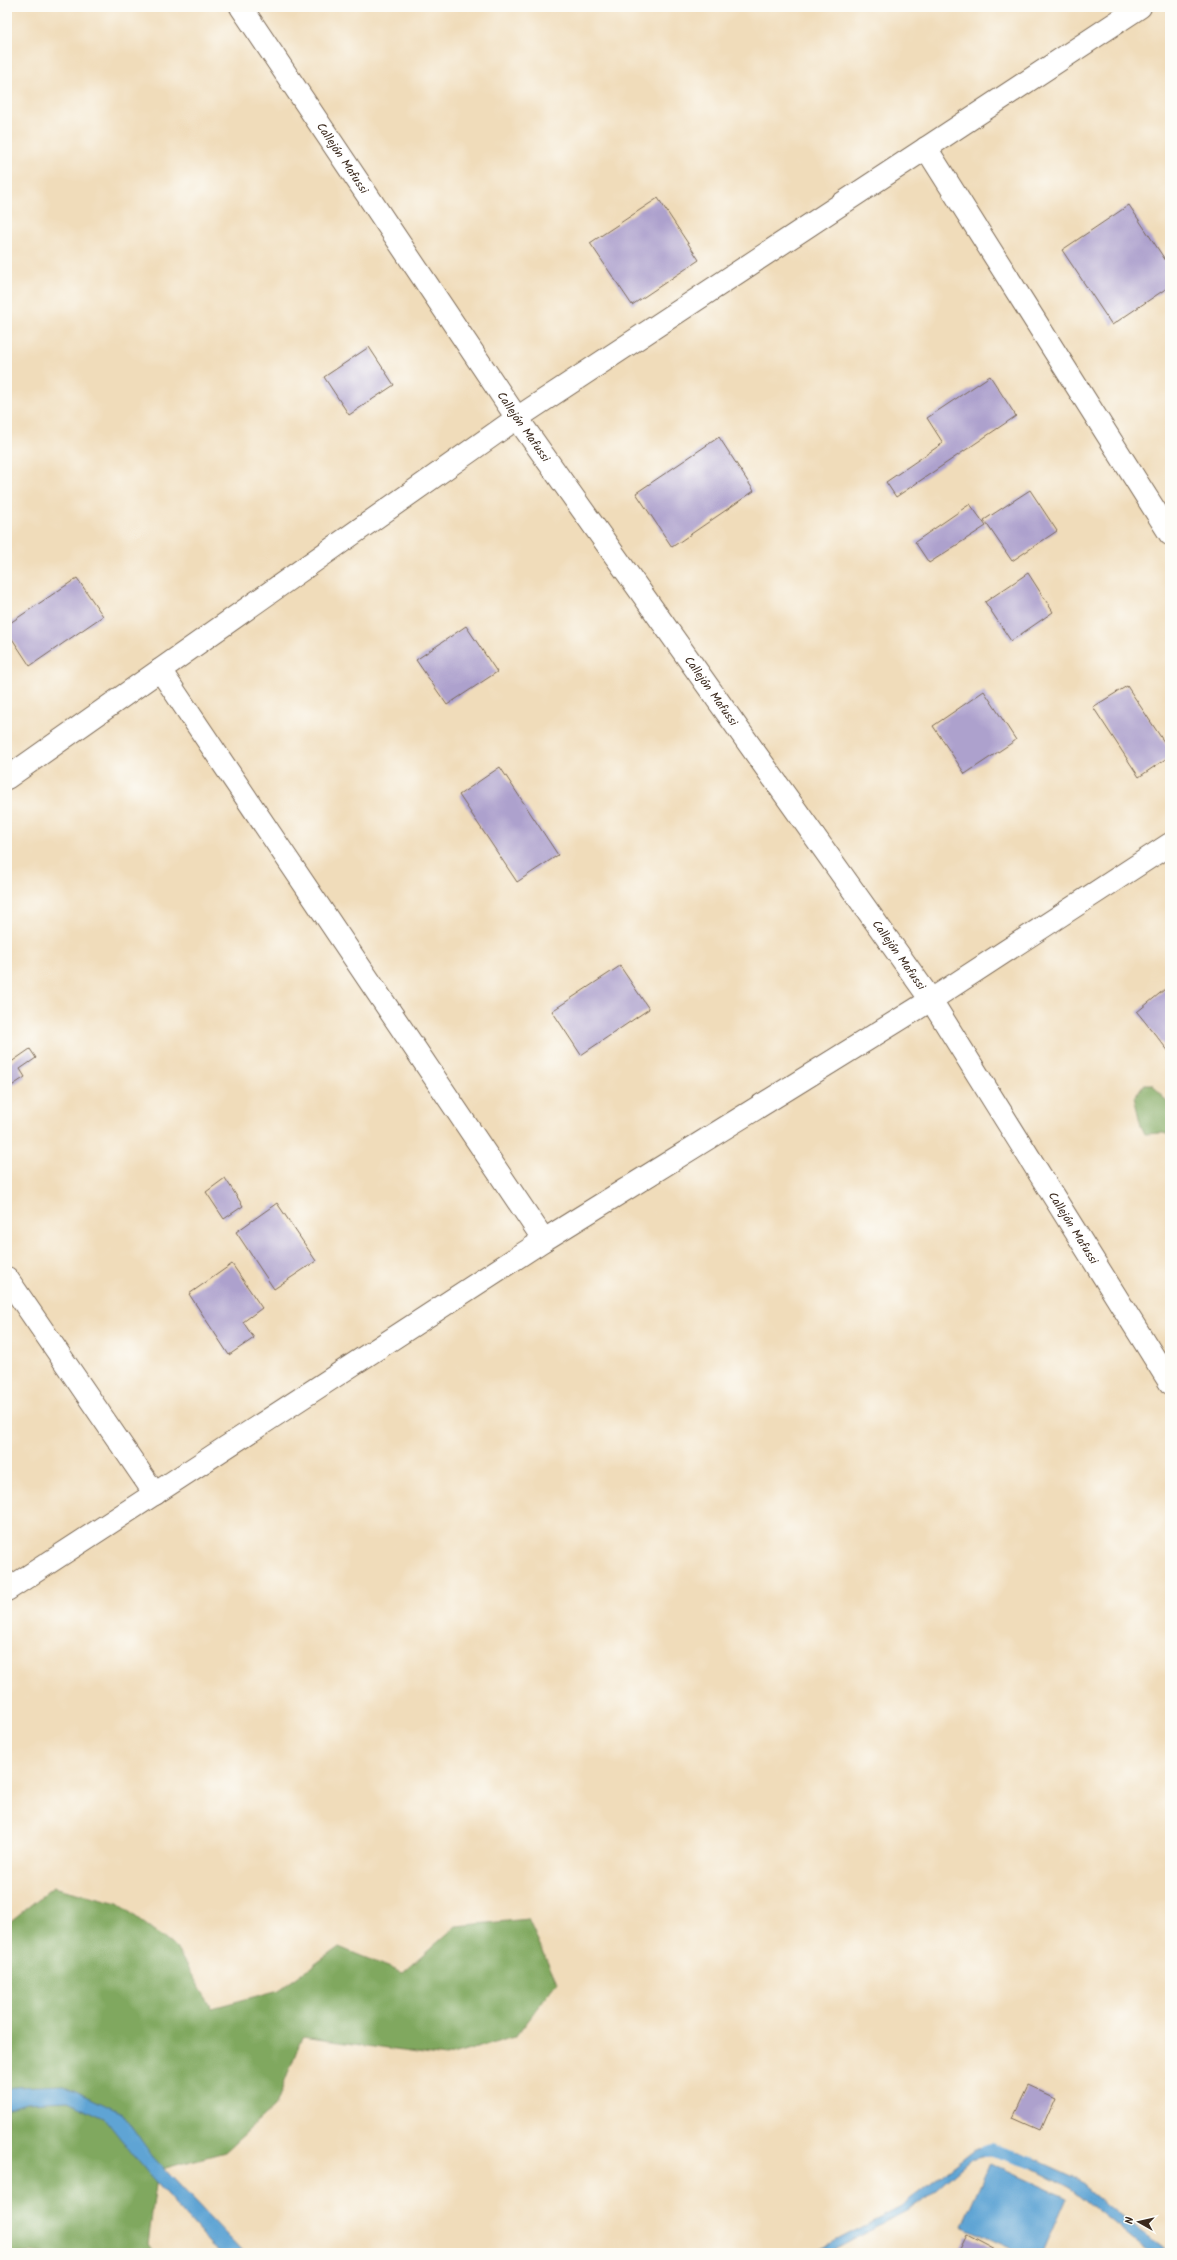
<svg xmlns="http://www.w3.org/2000/svg" width="1177" height="2260" font-family="Kalam,sans-serif">
<style>
.forest{fill:#80a85f;stroke:#5e693e}
.water{fill:#5ea4d4;stroke:#4c6779}
.lines{fill:none;stroke-linecap:round;stroke-linejoin:round}
.stream{stroke:#5ea4d4;stroke-width:12}
.building{fill:#ada1cd}
.street-casing{stroke:#7a6855;stroke-width:24}
.street{stroke:#fff;stroke-width:22}
.labels{text-anchor:middle;dominant-baseline:central;stroke-width:3.5;stroke-linejoin:round;paint-order:stroke}
.street-label{font-size:12px;fill:#3b2a1e;stroke:#fdfcf7}
</style>
<rect width="100%" height="100%" fill="#fdfcf7"/>
<filter id="ink" filterUnits="userSpaceOnUse"><feTurbulence type="fractalNoise" baseFrequency=".025" numOctaves="2"/><feDisplacementMap in="SourceGraphic" scale="8" xChannelSelector="R" yChannelSelector="G"/><feConvolveMatrix kernelMatrix="1 2 1 2 8 2 1 2 1" color-interpolation-filters="sRGB"/></filter>
<filter id="wash" filterUnits="userSpaceOnUse"><feTurbulence type="fractalNoise" baseFrequency=".012" numOctaves="4" result="noise"/><feDisplacementMap in="SourceGraphic" scale="16" xChannelSelector="R" yChannelSelector="G"/><feGaussianBlur stdDeviation="0.9" result="paint"/><feColorMatrix in="noise" values="0 0 0 0 0 0 0 0 0 0 0 0 0 0 0 0 0 1.4 0 .05"/><feComposite in="paint" operator="in"/></filter>
<g filter="url(#wash)">
<rect width="100%" height="100%" fill="#f0dcba"/>
<!-- forest -->
<g class="forest">
<path d="M1144,1084h8l18,22v29l-7,-2 -18,1 -4,-8 -7,-29z"/>
<path d="M53,1887l65,16 58,45 36,60 67,-18 60,-43 64,26 53,-47 72,-7 29,63 -42,55 -70,20 -143,-20 -26,68 -51,47 -67,18 -10,74 6,9h-147v-329z"/>
</g>
<!-- water -->
<g class="water">
<path d="M63,2085l59,28 31,44 91,96h-23l-11,-9 -63,-72 -43,-54 -36,-17 -42,2 -19,6v-19l9,-3z"/>
<path d="M992,2146l11,3 -5,6h-12l-15,4 -50,44 -92,50h-17l89,-46 76,-59z"/>
<path d="M1017,2151l57,26 51,43 45,33h-20l-81,-66 -56,-29z"/>
<path d="M990,2163l77,35 -24,55h-22l-59,-27z"/>
</g>
<g class="lines">
<!-- stream -->
<path class="stream" d="M986,2150l4,-1 40,13"/>
</g>
<g id="blocks">
<!-- building -->
<g class="building">
<path d="M658,198l41,62 -67,45 -42,-62z"/>
<path d="M1129,205l41,62v19l-58,39 -50,-75z"/>
<path d="M369,347l25,38 -45,30 -25,-38z"/>
<path d="M990,376l26,40 -120,81 -10,-15 57,-39 -16,-25z"/>
<path d="M719,437l35,54 -82,56 -36,-54z"/>
<path d="M1030,490l27,41 -45,30 -28,-41z"/>
<path d="M970,504l16,22 -57,37 -14,-21z"/>
<path d="M1028,573l25,39 -42,29 -26,-39z"/>
<path d="M77,578l26,38 -73,50 -23,-35v-6z"/>
<path d="M466,626l31,46 -50,33 -31,-45z"/>
<path d="M1127,686l43,65v5l-31,21 -46,-70z"/>
<path d="M984,691l32,49 -51,34 -32,-48z"/>
<path d="M500,767l58,88 -41,27 -58,-87z"/>
<path d="M620,966l29,43 -68,46 -29,-44z"/>
<path d="M1170,985v68l-33,-41z"/>
<path d="M30,1049l6,9 -16,11 5,8 -18,12v-24z"/>
<path d="M225,1178l18,28 -19,13 -18,-27z"/>
<path d="M277,1203l39,58 -42,28 -38,-57z"/>
<path d="M232,1264l30,44 -19,14 11,16 -25,17 -40,-61z"/>
<path d="M1028,2086l26,12 -14,32 -27,-12z"/>
<path d="M967,2235l34,18h-43z"/>
</g>
</g>
</g>
<g filter="url(#ink)">
<use href="#blocks" fill-opacity="0" stroke="#7a6855" stroke-width="1"/>
<g class="lines">
<defs>
<g id="street">
<path id="s1" d="M241,7l276,411 414,582 239,383"/>
<path d="M926,148l244,386"/>
<path d="M160,670l384,570"/>
<path d="M7,778l510,-360 623,-411"/>
<path d="M7,1278l148,216"/>
<path d="M7,1590l537,-350 387,-240 239,-156"/>
</g>
</defs>
<!-- street casing -->
<use href="#street" class="street-casing"/>
<!-- street -->
<use href="#street" class="street"/>
</g>
</g>
<g class="labels">
<!-- street labels -->
<g class="street-label">
<text stroke="none"><textPath href="#s1" startOffset="182">Callejón Mafussi</textPath></text>
<text stroke="none"><textPath href="#s1" startOffset="506">Callejón Mafussi</textPath></text>
<text stroke="none"><textPath href="#s1" startOffset="830">Callejón Mafussi</textPath></text>
<text stroke="none"><textPath href="#s1" startOffset="1154">Callejón Mafussi</textPath></text>
<text stroke="none"><textPath href="#s1" startOffset="1478">Callejón Mafussi</textPath></text>
</g>
</g>
<!-- margin -->
<rect width="1177" height="2260" fill="none" stroke="#fdfcf7" stroke-width="24"/>
<!-- north arrow -->
<g transform="translate(1139 2222) rotate(278)" stroke="#fdfcf7" stroke-width="3" paint-order="stroke">
<path d="M0-3L7 15L0 10L-7 15Z" fill="#3b2a1e"/>
<text y="-6" font-size="11" font-weight="bold" text-anchor="middle" fill="#3b2a1e">N</text>
</g>
</svg>
